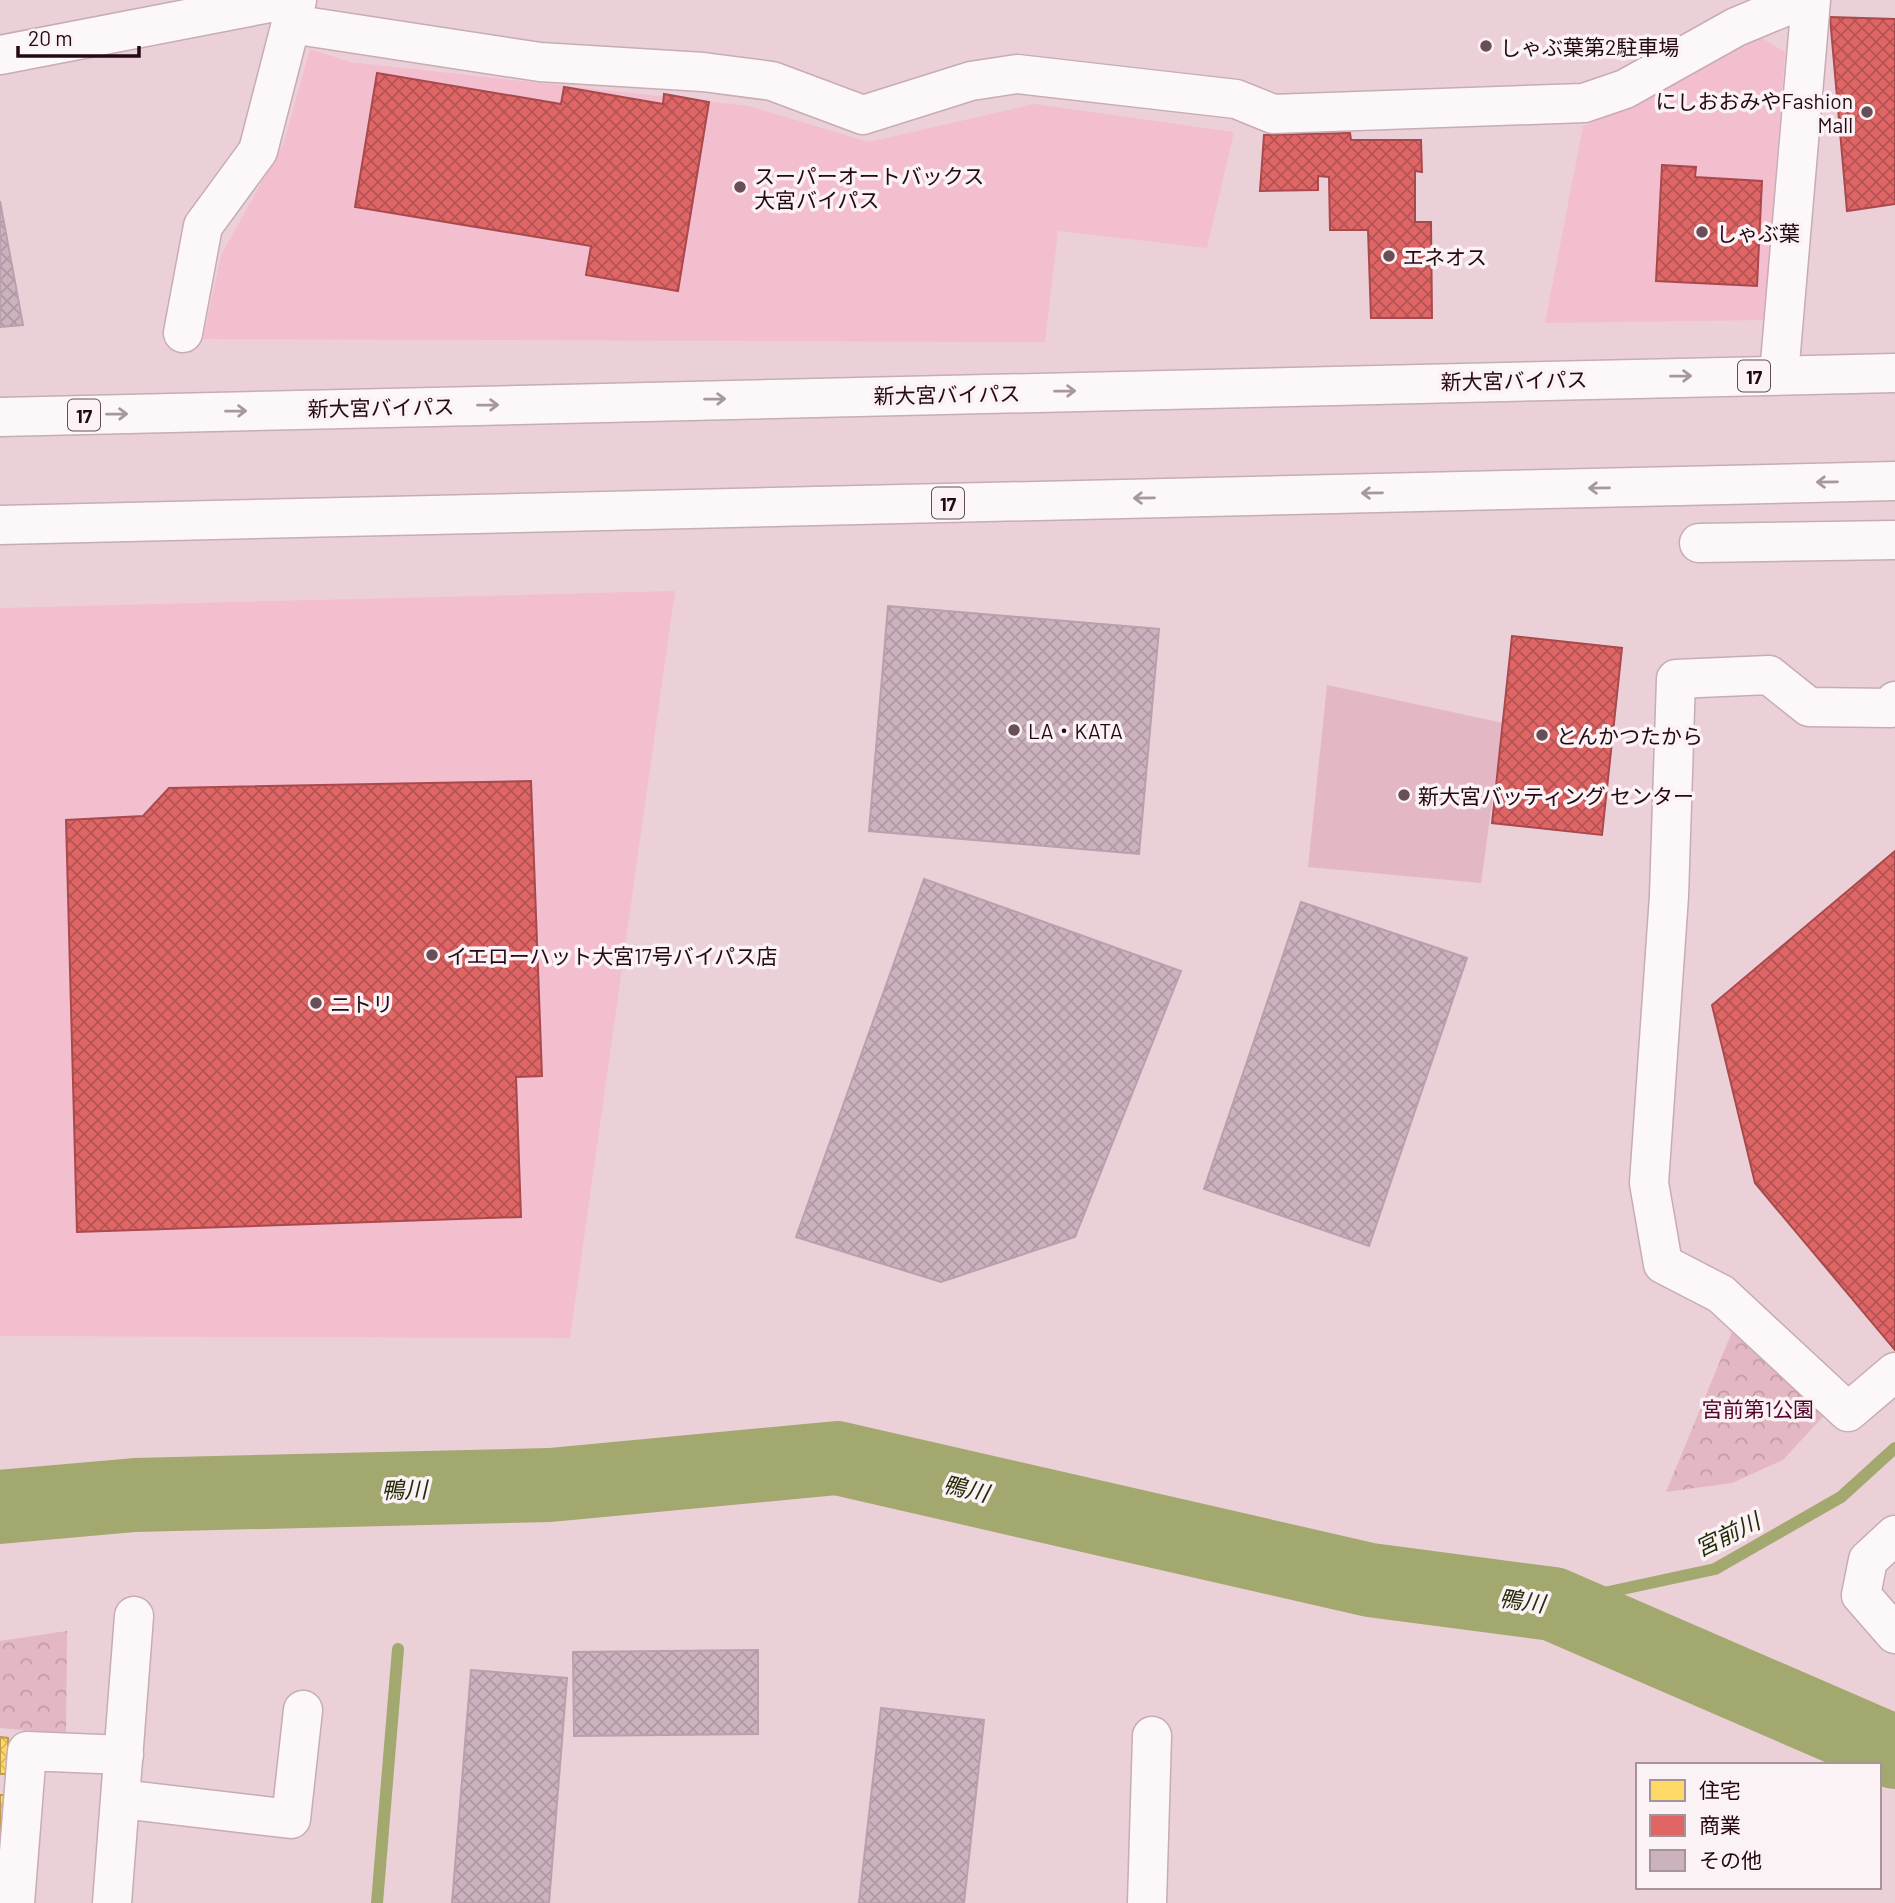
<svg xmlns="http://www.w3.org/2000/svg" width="1895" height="1903" font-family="Barlow,'Noto Sans JP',sans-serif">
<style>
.built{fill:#f3bece}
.green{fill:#e3b7c3}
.park{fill:url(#park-crowns)}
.homes{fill:url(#homes-cross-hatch);stroke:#bd9a4d;stroke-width:2}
.shops{fill:url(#shops-cross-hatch);stroke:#a84a4d;stroke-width:2}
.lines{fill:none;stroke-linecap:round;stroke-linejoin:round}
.stream{stroke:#a3a86f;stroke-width:12}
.river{stroke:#a3a86f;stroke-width:74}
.building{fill:url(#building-cross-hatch);stroke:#b9a0ac;stroke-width:2}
.minor-casing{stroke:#c7acb4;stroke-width:41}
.highway-casing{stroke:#c7acb4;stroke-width:41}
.minor{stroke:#fcf8f9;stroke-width:38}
.highway{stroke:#fcf8f9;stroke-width:38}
.oneway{stroke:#a6989d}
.poi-dot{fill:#6a4e57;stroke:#fbf2f5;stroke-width:2.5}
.labels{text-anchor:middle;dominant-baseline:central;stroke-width:7;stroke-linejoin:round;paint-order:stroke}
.shield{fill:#fbf2f5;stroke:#644e56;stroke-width:2}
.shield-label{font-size:19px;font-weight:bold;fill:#240812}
.poi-label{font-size:21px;fill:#240812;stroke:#fbf2f5;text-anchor:start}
.street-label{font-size:21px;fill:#240812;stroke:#fbf2f5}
.park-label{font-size:21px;fill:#540329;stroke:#fbf2f5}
.water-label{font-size:23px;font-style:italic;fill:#252d08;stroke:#fbf2f5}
</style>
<defs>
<pattern id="park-crowns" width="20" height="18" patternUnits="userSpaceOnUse" patternTransform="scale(1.75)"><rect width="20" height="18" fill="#e3b7c3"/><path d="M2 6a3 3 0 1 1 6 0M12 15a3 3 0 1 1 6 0" fill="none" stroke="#c39ca6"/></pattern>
<pattern id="homes-cross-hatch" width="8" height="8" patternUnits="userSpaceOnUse" patternTransform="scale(1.75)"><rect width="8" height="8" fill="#ffd966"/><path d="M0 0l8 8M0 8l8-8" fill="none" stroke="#dab957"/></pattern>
<pattern id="shops-cross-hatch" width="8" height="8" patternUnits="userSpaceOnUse" patternTransform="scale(1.75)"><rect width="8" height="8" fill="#e06666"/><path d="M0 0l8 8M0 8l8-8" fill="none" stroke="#b55253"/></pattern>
<pattern id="building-cross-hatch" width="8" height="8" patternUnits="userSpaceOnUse" patternTransform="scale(1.75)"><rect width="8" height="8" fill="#ccb2bf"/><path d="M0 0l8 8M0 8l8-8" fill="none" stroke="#af98a3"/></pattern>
</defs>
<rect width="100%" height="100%" fill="#ecd0d8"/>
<!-- built -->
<g class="built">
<path d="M1760,37l25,15 -17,222 1,46 -224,3 38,-197 30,-12z"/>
<path d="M310,49l40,13 399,44 120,36 165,-38 200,28 -27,116 -149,-17 -13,111 -842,-3 18,-84 63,-113z"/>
<path d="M675,591l-105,747 -570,-2v-728z"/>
</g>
<!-- green -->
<path class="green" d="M1327,685l176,38 -22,160 -173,-16z"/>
<!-- park -->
<g class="park">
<path d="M1741,1310l89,99 -47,51 -51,23 -66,9z"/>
<path d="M67,1631l-1,103 -66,-6v-87z"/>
</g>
<!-- homes -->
<g class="homes">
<path d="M0,1737l8,1v36h-8z"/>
<path d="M0,1795h5l-1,43h-4z"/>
</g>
<!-- shops -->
<g class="shops">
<path d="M1830,17l65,2v185l-48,7z"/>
<path d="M377,73l184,31 3,-17 99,17 1,-10 45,8 -31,189 -92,-16 5,-29 -236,-39z"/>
<path d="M1350,133l1,7h70l1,32 -7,-1v51h16l1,96h-61l-3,-88h-38l-1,-53 -11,-1v14l-58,1 4,-56z"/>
<path d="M1662,165l34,2 -1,10 67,4 -5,105 -101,-5z"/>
<path d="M1512,636l110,12 -20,187 -110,-12z"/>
<path d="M531,781l11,295 -26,1 5,140 -444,15 -11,-412 77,-4 26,-28z"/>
<path d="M1895,851v499l-140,-167 -43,-178z"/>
</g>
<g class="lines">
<!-- stream -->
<g class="stream">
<path d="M1553,1604l162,-35 126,-72 54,-49"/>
<path d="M377,1903l21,-254"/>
</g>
<!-- river -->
<path class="river" d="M0,1507l135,-12 415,-10 287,-27 533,122 183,24 342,148"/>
</g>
<!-- building -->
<g class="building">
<path d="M0,201l23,124 -23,2z"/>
<path d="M888,606l271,23 -20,225 -270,-23z"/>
<path d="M924,879l257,92 -106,266 -134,45 -145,-45z"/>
<path d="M1301,902l166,56 -98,288 -165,-57z"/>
<path d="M758,1650v84l-184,2 -1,-84z"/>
<path d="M471,1670l96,8 -18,225h-97z"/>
<path d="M881,1708l103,12 -20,183h-105z"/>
</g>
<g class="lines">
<defs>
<g id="minor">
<path d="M291,24l249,38 163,10 69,9 91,34 108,-34 46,-7 219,25 37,15 311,-11 41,-14 111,-62 65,-27"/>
<path d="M0,55l285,-55"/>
<path d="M183,333l20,-107 55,-75 39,-151"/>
<path d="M1779,375l32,-375"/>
<path d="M1699,543l196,-3"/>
<path d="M1895,701l-5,7 -81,-1 -40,-32 -93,4 -7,217 -20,287 14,81 58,30 127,118 47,-40"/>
<path d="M1895,1535l-27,25 -7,35 34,39"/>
<path d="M121,1799l170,20 12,-109"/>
<path d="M15,1903l12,-152 97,4"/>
<path d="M112,1903l22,-287"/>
<path d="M1147,1903l5,-167"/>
</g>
<g id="highway">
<path d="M0,417l1895,-44"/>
<path d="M0,525l1895,-44"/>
</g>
</defs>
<!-- minor casing -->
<use href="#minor" class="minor-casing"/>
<!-- highway casing -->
<use href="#highway" class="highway-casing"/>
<!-- minor -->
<use href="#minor" class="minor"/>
<!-- highway -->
<use href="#highway" class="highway"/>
</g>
<!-- one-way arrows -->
<defs><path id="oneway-shaft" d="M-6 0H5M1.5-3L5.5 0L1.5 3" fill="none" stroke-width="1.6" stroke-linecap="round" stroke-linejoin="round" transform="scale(1.75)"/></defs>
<g class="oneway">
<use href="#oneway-shaft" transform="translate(1681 376) rotate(-1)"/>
<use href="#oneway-shaft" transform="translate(1065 391) rotate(-1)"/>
<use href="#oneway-shaft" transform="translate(715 399) rotate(-1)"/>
<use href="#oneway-shaft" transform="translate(488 405) rotate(-1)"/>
<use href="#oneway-shaft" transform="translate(236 411) rotate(-1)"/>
<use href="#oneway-shaft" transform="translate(117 414) rotate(-1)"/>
<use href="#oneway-shaft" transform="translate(1827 482) rotate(179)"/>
<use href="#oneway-shaft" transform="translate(1599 488) rotate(179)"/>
<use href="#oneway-shaft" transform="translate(1372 493) rotate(179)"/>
<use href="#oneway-shaft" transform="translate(1144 498) rotate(179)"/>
</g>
<!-- markers -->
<g class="poi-dot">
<circle cx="1486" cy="46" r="7"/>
<circle cx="1867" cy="112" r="7"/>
<circle cx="740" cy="187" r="7"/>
<circle cx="1702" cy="232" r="7"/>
<circle cx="1389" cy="256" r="7"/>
<circle cx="1014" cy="730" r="7"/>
<circle cx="1542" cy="735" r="7"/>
<circle cx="1404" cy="795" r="7"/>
<circle cx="432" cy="955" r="7"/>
<circle cx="316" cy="1003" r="7"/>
</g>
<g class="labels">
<!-- shield labels -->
<g class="shield">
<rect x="1738" y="360.5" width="32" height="31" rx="5"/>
<rect x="68" y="399.5" width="32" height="31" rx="5"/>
<rect x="932" y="487.5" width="32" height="31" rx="5"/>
</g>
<g class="shield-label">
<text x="1754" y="376">17</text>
<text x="84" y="415">17</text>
<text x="948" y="503">17</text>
</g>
<!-- poi labels -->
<g class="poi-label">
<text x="1500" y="46">しゃぶ葉第2駐車場</text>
<text x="1853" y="100" text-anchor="end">にしおおみやFashion<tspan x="1853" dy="24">Mall</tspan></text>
<text x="754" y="175">スーパーオートバックス<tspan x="754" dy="24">大宮バイパス</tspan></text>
<text x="1716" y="232">しゃぶ葉</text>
<text x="1403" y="256">エネオス</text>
<text x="1028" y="730">LA・KATA</text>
<text x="1556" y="735">とんかつたから</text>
<text x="1418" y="795">新大宮バッティング センター</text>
<text x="446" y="955">イエローハット大宮17号バイパス店</text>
<text x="330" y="1003">ニトリ</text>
</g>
<!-- street labels -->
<g class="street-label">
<text transform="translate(1514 380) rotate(-1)">新大宮バイパス</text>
<text transform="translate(947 394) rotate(-1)">新大宮バイパス</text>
<text transform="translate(381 407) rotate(-1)">新大宮バイパス</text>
</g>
<!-- park labels -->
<g class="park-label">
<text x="1758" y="1408">宮前第1公園</text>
</g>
<!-- water labels -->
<g class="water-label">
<text transform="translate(966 1488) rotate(13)">鴨川</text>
<text transform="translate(404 1489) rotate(-1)">鴨川</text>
<text transform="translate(1727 1534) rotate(-26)">宮前川</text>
<text transform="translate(1522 1600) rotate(8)">鴨川</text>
</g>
</g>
<!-- legend -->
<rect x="1636" y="1763" width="245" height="126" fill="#fbf2f5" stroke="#a5949a" stroke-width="2"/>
<rect x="1650" y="1780" width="35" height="21" fill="#ffd966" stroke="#a5949a" stroke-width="2"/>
<text x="1699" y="1798" font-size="21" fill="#240812">住宅</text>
<rect x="1650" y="1815" width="35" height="21" fill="#e06666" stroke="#a5949a" stroke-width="2"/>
<text x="1699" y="1833" font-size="21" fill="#240812">商業</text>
<rect x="1650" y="1850" width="35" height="21" fill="#ccb2bf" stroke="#a5949a" stroke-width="2"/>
<text x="1699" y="1868" font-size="21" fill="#240812">その他</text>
<!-- scale -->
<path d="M18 46v10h121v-10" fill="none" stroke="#240812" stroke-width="3.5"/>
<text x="28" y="46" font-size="21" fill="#240812" stroke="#fbf2f5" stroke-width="5" paint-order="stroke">20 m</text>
</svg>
